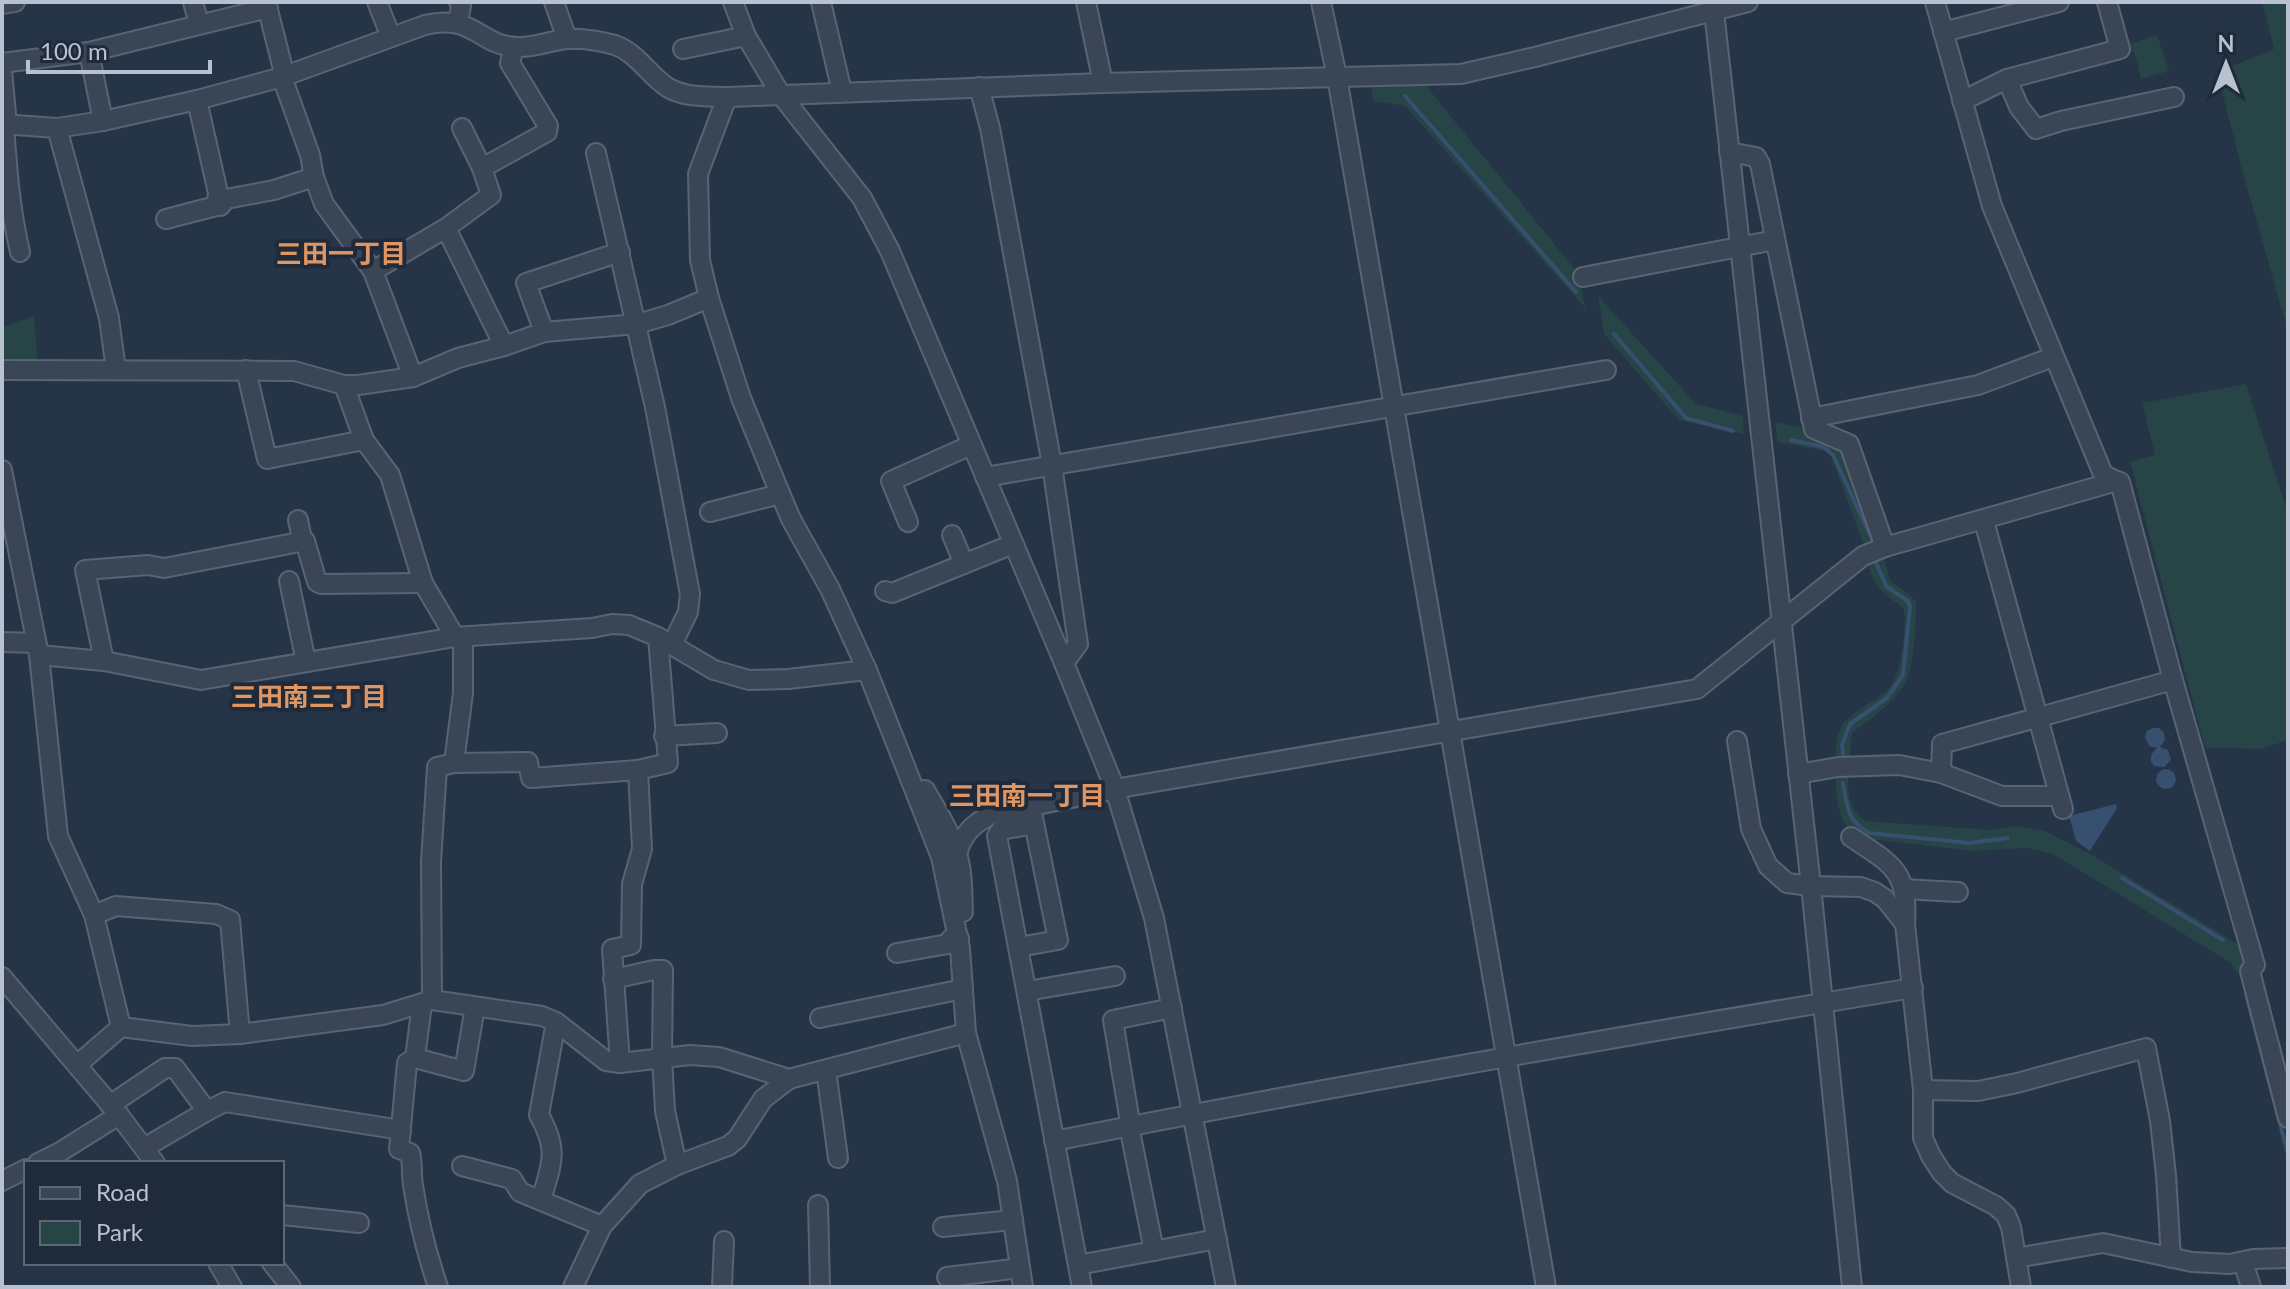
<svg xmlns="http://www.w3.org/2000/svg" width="2290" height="1289" font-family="Lato,'Noto Sans JP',sans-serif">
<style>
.green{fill:#274447}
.water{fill:#37506f}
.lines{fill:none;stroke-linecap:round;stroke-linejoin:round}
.stream{stroke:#37506f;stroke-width:4}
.minor-casing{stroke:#596473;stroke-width:22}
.minor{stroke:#3a4656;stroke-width:18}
.labels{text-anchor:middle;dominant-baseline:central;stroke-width:8;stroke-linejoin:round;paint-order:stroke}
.neighbourhood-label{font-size:26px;font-weight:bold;fill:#e09662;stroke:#1f2b3b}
</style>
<rect width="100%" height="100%" fill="#253447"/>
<!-- green -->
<g class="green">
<path d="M2262,2h26v330l-47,-166 -24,-94 57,-23z"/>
<path d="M2157,35l12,36 -28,8 -7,-28 -6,1 -2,-7z"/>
<path d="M1371,82h52l154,190 9,37 -181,-203 -32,-5z"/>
<path d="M1598,296l98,108 47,12 1,18 -65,-14 -75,-86z"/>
<path d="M34,316l4,49 -36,1v-38z"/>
<path d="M2246,384l42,130v226l-27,9 -56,-1 -75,-286 25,-7 -13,-52z"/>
<path d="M1775,422l35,7 34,18 39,98 -17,6 -35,-95 -6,-5 -47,-9z"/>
<path d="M1882,552l8,28 22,17 4,6c0,21 -1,65 -12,82 -12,20 -34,34 -52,48l-3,29 -14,1c1,-10 1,-22 4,-31 8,-22 38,-29 52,-46 10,-13 17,-63 12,-79 -24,-15 -28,-21 -37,-48z"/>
<path d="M1848,770c0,20 -1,40 18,51l124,9 26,-4 29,5 49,25 150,92 3,26 -12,-3 -4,-8 -178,-109 -25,-6 -55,3 -104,-12 -18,-8 -9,-12 -5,-18 -2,-30z"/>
</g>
<!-- water -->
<g class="water">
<path d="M2153,728h6l5,5 1,7 -5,7 8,3 3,10 -7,7 -10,-1c-6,-7 -3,-13 3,-18l-8,-2 -4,-9 2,-6z"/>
<circle cx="2166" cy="779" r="10"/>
<path d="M2116,804l1,4 -27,43 -14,-10 -7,-25z"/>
</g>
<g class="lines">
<!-- stream -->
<g class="stream">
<path d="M1405,96l171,196"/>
<path d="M1614,334l72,84 47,13"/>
<path d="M1791,440l33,7 9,8 37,80"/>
<path d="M1843,754l-1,-9 8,-21 37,-26 16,-23 7,-68 -2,-6 -21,-14 -12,-26"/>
<path d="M1843,783c4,24 4,37 26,50l100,10 39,-5"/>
<path d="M2122,878l101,62"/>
<path d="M2246,994l42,160"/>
</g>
<defs>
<g id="minor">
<path d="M193,2l6,22"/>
<path d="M266,2l17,67 -1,8 28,78 4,22 10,27 49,67 40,106"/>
<path d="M377,2l14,35"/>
<path d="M554,2l13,37"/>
<path d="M733,2l13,34 35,59 81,103 28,53 174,412 51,126 39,129 72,369"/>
<path d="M821,2l21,90"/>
<path d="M1086,2l17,81"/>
<path d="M1321,2l16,75 209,1210"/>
<path d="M1713,2l98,884 41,401"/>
<path d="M2,4l13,-2"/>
<path d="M458,22l3,-16 -2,-4"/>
<path d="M1943,32l116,-30"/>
<path d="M683,49l63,-13"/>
<path d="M89,52l14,69"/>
<path d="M2,63l87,-11 179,-44"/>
<path d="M2,70l5,55"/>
<path d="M2007,79l12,28 17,22 25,-8 113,-24"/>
<path d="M979,87l11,41 62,337 26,179 -14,19"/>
<path d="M727,97l-29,77 2,86 9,38 32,100 36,88 14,33 39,70 37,81 74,187 19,91 6,85 41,148 16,106"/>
<path d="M1962,101l45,-22 113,-30 -13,-47"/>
<path d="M2,124l55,4 46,-7 94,-21 85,-23 143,-52c49,-12 54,21 92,22 16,1 33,-6 49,-8 15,-1 34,2 49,6 22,8 33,29 52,42 18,11 40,9 60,10l376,-14 358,-9 74,-17 213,-55"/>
<path d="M4,125c3,43 6,84 16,127"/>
<path d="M57,128l52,190 7,52"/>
<path d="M1729,152l27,5 4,7 54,265 35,15 36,103"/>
<path d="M596,153l59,254 35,187 -2,18 -16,33"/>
<path d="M482,168l65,-36 1,-6 -38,-63 4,-16"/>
<path d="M216,206h4l6,-7 48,-9 40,-13"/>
<path d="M166,219l50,-13 2,-13 -21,-93"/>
<path d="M446,228l58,118"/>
<path d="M373,271l73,-43 45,-33 -9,-27 -20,-40"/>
<path d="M1583,277l192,-37"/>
<path d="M544,332l-18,-49 94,-31"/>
<path d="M2,370l292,1 50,14h14l55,-8 45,-19 46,-12 40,-14 93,-8 31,-9 41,-17"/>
<path d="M246,370l21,89 97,-19"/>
<path d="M344,385l20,55 26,35 33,108 32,54"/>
<path d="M1811,418l167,-33 75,-28"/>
<path d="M2,470l37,185 19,181 36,79 27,112"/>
<path d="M985,477l621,-107"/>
<path d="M2112,479l8,3 53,198 82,285 -5,6 38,147"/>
<path d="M710,512l70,-18"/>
<path d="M298,520l4,19 3,2 12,41 4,2 102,-1"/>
<path d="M1984,521l79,288"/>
<path d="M908,522l-17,-41 80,-36"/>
<path d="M952,535l12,29"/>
<path d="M289,581l17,81"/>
<path d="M885,591l7,2 121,-49"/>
<path d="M2,642l34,1"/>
<path d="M39,655l65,6 97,19 254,-43 137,-9 20,-4 17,1 29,12 56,33 35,10 39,-1 79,-9"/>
<path d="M104,661l-19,-91 63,-5 16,3 141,-27"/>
<path d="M664,736l53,-3"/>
<path d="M1737,741l14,88 17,37 19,17 24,3 50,1 14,5 10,7 20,25 18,166v48l8,18 11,17 10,10 44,23 10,9 5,12 10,60"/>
<path d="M454,763l74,-1 3,16 107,-8 30,-7 -10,-126"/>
<path d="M1941,773l1,-29 231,-64"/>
<path d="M1798,774l40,-7 61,-2 42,8 61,23h57"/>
<path d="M925,790c12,21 25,41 32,64 6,18 5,39 6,58"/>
<path d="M1034,824l-33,6 -4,6 85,451"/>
<path d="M1851,837c40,27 58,33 54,87"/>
<path d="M957,854c6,-21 16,-30 35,-40l134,-27 571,-98 166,-133 22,-9 225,-64 2,-4 -9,-5 -111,-268 -57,-204"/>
<path d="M1903,889l55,3"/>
<path d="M94,915l22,-9 100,8 14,6 10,114"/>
<path d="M1019,947l39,-7 -26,-127"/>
<path d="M897,953l51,-9 3,-5 8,-1"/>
<path d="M2,977l117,138 36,48"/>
<path d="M613,979l41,-9h9l-1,88 3,53 12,54"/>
<path d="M1027,991l88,-15"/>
<path d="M432,1000l-1,-138 6,-95 17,-4 9,-70v-56"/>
<path d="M422,1004l-7,54 -8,5 -8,86 11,4c3,10 1,21 3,32 5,34 14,69 25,102"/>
<path d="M820,1018l143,-29"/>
<path d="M415,1058l49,13 11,-64"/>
<path d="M620,1063l-8,-114 19,-4 1,-61 10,-35 -4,-79"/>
<path d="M77,1065l44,-38 71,9 48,-2 143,-19 49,-15 110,16 14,6 50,39 14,2 70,-8 29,2 70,22 177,-46"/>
<path d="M826,1070l12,88"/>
<path d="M1923,1090l55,1 39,-8 129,-35 14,73 6,54 5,83"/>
<path d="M110,1105l55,-37h10l32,43 -63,37"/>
<path d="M207,1111l18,-9 176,28"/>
<path d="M1054,1141c285,-56 572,-106 859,-153"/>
<path d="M38,1163l22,-11 59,-37"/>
<path d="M462,1166l50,13 8,13 82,34"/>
<path d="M2,1181l24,-12"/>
<path d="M541,1200c11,-37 18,-50 -2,-85l17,-93"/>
<path d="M818,1205l2,82"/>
<path d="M282,1215l77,8"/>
<path d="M943,1227l70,-7"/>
<path d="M1154,1251l-25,-125 1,-4 -17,-102 59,-12"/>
<path d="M2016,1258l87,-15 89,19 38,2 23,-5 35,-1"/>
<path d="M2243,1262l8,25"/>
<path d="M218,1263l14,24"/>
<path d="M272,1263l19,24"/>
<path d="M1078,1265l139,-26"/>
<path d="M947,1277l73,-9"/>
<path d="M573,1287l29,-61 38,-42 37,-19 51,-19 9,-7 26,-40 26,-20"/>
<path d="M722,1287l2,-46"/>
</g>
</defs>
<!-- minor casing -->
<use href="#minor" class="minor-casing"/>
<!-- minor -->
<use href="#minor" class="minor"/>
</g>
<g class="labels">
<!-- neighbourhood labels -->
<g class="neighbourhood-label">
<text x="341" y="253">三田一丁目</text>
<text x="309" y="696">三田南三丁目</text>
<text x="1027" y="795">三田南一丁目</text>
</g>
</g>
<!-- border -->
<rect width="2290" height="1289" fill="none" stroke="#b8c1cf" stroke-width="8"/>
<!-- legend -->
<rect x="24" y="1161" width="260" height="104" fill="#1f2b3b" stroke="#5c6776" stroke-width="2"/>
<rect x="40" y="1187" width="40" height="12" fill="#3a4656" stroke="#5c6776" stroke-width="2"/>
<text x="96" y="1201" font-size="24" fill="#b8c1cf">Road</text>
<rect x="40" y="1221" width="40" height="24" fill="#274447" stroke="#5c6776" stroke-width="2"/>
<text x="96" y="1241" font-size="24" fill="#b8c1cf">Park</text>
<!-- north arrow -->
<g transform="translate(2226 64)" stroke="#1f2b3b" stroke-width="6" paint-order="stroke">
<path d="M0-6L14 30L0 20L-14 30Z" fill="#b8c1cf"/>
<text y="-12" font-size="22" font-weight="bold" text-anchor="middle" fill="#b8c1cf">N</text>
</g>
<!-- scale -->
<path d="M28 60v12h182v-12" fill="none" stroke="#b8c1cf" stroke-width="4"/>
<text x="40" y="60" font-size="24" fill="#b8c1cf" stroke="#1f2b3b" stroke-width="6" paint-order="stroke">100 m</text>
</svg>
